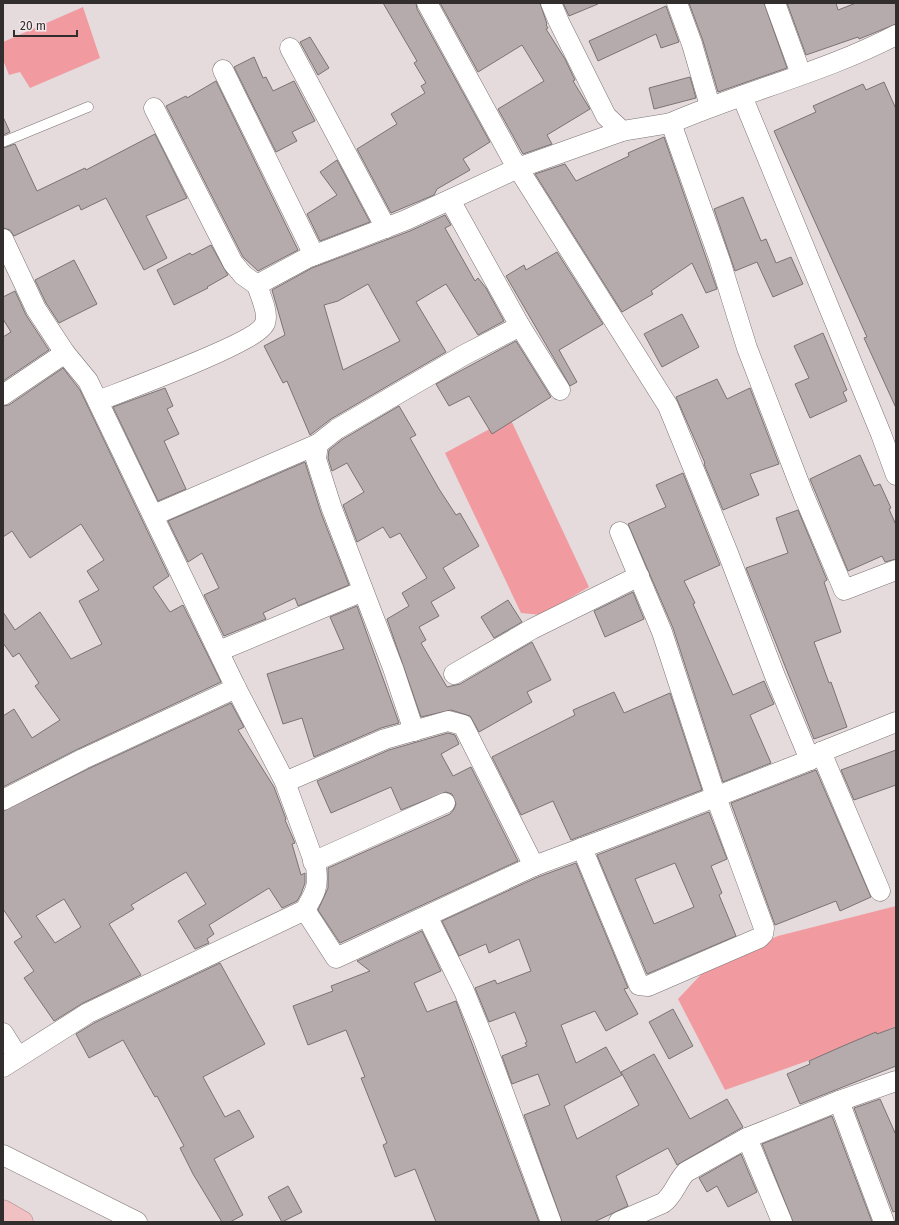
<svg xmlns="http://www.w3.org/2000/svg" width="899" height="1225" font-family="'Fira Sans',sans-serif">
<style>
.water{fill:#f19ba1}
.building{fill:#b5abac;stroke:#7b7373;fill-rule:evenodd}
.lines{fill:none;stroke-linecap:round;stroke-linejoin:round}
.lane-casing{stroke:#7c7373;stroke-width:11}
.street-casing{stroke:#7c7373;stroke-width:21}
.highway-casing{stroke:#ae8d8e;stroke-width:23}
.lane{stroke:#fff;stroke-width:10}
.street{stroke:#fff;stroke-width:20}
.highway{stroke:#f1c0c2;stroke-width:22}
</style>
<rect width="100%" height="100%" fill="#e5dbdc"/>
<!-- water -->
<g class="water">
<path d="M83,7l17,51 -70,30 -10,-16 -11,3 -6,-15v-18z"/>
<path d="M510,418l79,169 -48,28 -20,-2 -76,-160z"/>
<path d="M896,906v120l-35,16 -136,48 -47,-91 32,-34 68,-29z"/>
</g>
<!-- building -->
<g class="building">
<path d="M383,3h33l1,6 73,133 -27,17 7,11 -33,19 -3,6 -43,18 -34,-64 40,-25 -6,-10 34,-21 -4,-7 5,-3 -12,-20 3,-2z"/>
<path d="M440,3h100l7,21 -1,1 2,3 -2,1 19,30 10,21 -2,1 17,28 -43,26 5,9 -29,10 -25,-45 46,-28 -22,-36 -44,27z"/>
<path d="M563,3h35v1l-29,12z"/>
<path d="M689,3h75l23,65 -69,24 -15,-51z"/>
<path d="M787,3h49l2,7 18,-7h40v21l-37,15 -1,-2 -52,18z"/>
<path d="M666,6l13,36 -18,6 -5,-14 -58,27 -9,-20z"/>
<path d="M310,37l19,31 -11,7 -18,-33z"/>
<path d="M254,57l9,21 3,-1 7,14 21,-10 21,40 -23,11 5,9 -21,11 -42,-85z"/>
<path d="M690,77l6,21 -42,11 -5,-21z"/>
<path d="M216,81l82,169 -40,21 -15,-14 -77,-151 20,-10 1,2z"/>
<path d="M884,82l12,27v299l-32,-70 3,-1 -93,-206 42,-19 -3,-6 50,-22 3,6z"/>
<path d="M3,117l7,15 -7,3z"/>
<path d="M155,134l32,64 -41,18 21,42 -23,12 -38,-72 -25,12 -2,-5 -65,31 -4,-6 -7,-2v-80l12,-4 22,47 48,-23 1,2z"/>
<path d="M664,137l53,152 -11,4 -14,-30 -41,28 2,3 -31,18 -87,-138 30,-10 11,17 53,-25 -1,-3z"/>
<path d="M337,160l33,62 -50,19 -13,-27 30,-19 -17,-23z"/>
<path d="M743,197l18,44 5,-2 10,24 15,-6 12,27 -30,13 -16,-35 -22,9 -21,-62z"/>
<path d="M445,215l6,10 -6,3 30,53 3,-3 8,10 18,33 -26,14 -32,-51 -30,18 30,50 -115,67 -21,16 -23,-54 -4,2 -19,-37 21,-11 -13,-45 40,-22 98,-37zM368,284l32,57 -57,29 -19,-65 14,-4z"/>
<path d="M211,245l17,30 -21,12 1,1 -34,17 -17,-35 33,-17 2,2z"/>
<path d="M557,252l46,72 -44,26 18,32 -7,4 -64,-110 18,-11 2,5z"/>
<path d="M74,260l23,44 -38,19 -13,-20 -11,-23z"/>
<path d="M15,291l11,24 23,35 -46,31v-44l8,-5 -8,-13v-22z"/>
<path d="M682,314l17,33 -37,20 -18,-33z"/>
<path d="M823,333l24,57 -4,2 4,9 -37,17 -15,-34 14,-6 -15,-32z"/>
<path d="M516,341l35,56 -59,37 -23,-38 -20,10 -13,-22z"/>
<path d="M63,368l17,22 89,186 -16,11 17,25 13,-7 38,77 -143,67 -75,38v-71l11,-7 18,29 28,-18 -25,-34 4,-3 -20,-30 -6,4 -10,-14v-31l12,18 25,-18 31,47 31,-15 -23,-43 20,-11 -12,-19 17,-11 -23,-36 -51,34 -18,-27 -9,6v-131l6,-1z"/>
<path d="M717,379l10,20 23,-11 29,76 -29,10 9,21 -36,15 -19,-46 1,-1 -29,-66z"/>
<path d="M165,388l8,18 -6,3 12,25 -15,7 22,48 -28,12 -45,-94z"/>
<path d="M399,406l17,29 -6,3 29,51 17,26 4,-2 19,33 -36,22 12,20 -24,14 8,14 -20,11 7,13 -5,3 26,44 13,-3 72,-42 19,38 -24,12 5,10 -53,30 -9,-16 -19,-6 -30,7 -34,-98 22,-13 -7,-13 25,-15 -27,-45 -10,5 -7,-11 -26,15 -14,-37 21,-13 -17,-29 -15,8 -4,-13 1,-8 14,-11z"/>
<path d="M860,455l14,31 6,-2 11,24 -2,1 7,16v34l-11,3 -3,-6 -34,15 -38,-92z"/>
<path d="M305,462l16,51 28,72 -51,21 -3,-8 -32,15 3,6 -42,17 -20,-41 15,-7 -17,-35 -14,9 -20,-41z"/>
<path d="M683,473l37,92 -36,16 11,22 -2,1 40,91 31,-14 10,23 -24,11 21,48 -48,19 -50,-154 -45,-104 38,-17 -10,-22z"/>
<path d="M798,510l29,70 -3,2 17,50 -27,10 15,41 2,-1 16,45 -33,12 -68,-171 42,-15 -12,-35z"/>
<path d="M633,592l11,27 -39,18 -11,-26z"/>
<path d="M508,600l14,22 -28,16 -13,-21z"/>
<path d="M357,606l42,117 -18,5 -67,29 -12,-39 -19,6 -16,-50 77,-25 -14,-32z"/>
<path d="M614,692l10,21 46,-20 32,97 -131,50 -18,-39 -32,14 -29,-58 83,-42 -2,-5z"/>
<path d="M231,703l13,24 -6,3 36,57 12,32 -1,1 10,23 -3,1 9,31 4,-2v10l-4,11 -4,7 -15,7 -13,-20 -60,37 5,9 -7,5 2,4 -14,6 -17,-28 28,-17 -20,-32 -55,33 3,4 -25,15 32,51 -58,28 -29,18 -30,-43 10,-7 -20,-29 8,-5 -19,-28v-98l85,-42zM64,899l17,28 -26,16 -19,-27z"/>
<path d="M448,733l7,2 4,9 -18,10 12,22 18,-9 47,94 -178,82 -22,-33 10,-22v-20l122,-54 4,-5 2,-5 -4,-10 -6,-2 -45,18 -10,-23 -60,26 -14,-32 72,-31z"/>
<path d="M896,750v35l-42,15 -13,-30z"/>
<path d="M816,770l55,127 -31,14 -4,-10 -61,24 -44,-122z"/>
<path d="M709,812l18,47 -16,7 11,27 -3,2 17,41 -89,38 -50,-119zM675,863l19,44 -40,17 -19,-45z"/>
<path d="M576,863l52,125 -4,1 14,25 -32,17 -11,-20 -34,14 15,38 30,-16 16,28 -58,31 13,33 62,-34 -18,-33 33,-18 36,65 37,-20 16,28 -66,38 -9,-17 -52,28 12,30 -34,16h-32l-38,-107 26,-10 -12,-31 -26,10 -10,-28 25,-10 -2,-3 2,-1 -12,-30 -26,10 -14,-34 20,-8 2,4 34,-13 -12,-32 -30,14 -3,-9 -27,12 -17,-35 96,-44z"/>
<path d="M422,931l19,40 -27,12 13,29 29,-11 83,221h-103l-21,-53 -20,8 -12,-32 4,-2 -26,-65 4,-1 -19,-47 -38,15 -15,-39 40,-15 -2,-5 39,-15 -13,-10z"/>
<path d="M220,963l45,81 -62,33 22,40 14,-7 15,27 -40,22 29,56 -13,7h-8l-29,-48 -13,-26 4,-2 -27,-50 -2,1 -32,-57 -34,18 -13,-24 18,-11z"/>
<path d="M673,1009l20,37 -24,13 -20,-37z"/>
<path d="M896,1027v39l-96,38 -13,-30 23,-10 -1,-3 34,-15 33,-14 1,2z"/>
<path d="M880,1099l16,36v76l-3,1 -39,-104z"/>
<path d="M832,1116l40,106h-79l-31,-78z"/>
<path d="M741,1154l16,38 -29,15 -11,-21 -10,6 -8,-14z"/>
<path d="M288,1186l14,26 -20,10 -14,-25z"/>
</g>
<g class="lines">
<defs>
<path id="lane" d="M3,142l85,-35"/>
<g id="street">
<path d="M427,3l84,154 157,249 60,147 47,123 35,84"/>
<path d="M551,3l8,19 47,94 16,15 49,-8 49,138 27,87 57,148 40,94 52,-20"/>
<path d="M677,3l15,41 18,62"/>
<path d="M775,3l26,71"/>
<path d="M290,48l96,180"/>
<path d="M223,70l91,185"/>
<path d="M742,96l139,338 15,41"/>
<path d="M154,108l79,155 10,12 14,10 50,-27 99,-38 112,-52 104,-37"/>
<path d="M671,123c74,-32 154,-51 225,-88"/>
<path d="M3,239l33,70 29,44 23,28 148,307 49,94 31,85c3,20 -1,26 -11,43"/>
<path d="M520,326l40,64"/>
<path d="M3,395l62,-42"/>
<path d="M98,401c25,-10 161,-59 167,-78 4,-10 -5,-28 -8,-38"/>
<path d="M154,515l164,-71"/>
<path d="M219,651l144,-60"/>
<path d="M454,674l78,-45 107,-53"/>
<path d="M414,731l-21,-63 -61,-159 -16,-50 2,-15 19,-15 127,-74 56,-29 -70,-126"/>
<path d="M821,752l59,139"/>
<path d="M285,782l100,-43 63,-18 15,4 71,141"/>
<path d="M3,800l80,-41 153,-71"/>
<path d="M582,848l57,137 9,1 111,-48 4,-4 1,-6 -48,-131 -54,-165 -42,-100"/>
<path d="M313,862l132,-59"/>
<path d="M427,916l37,75 20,49 67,182"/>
<path d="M3,1033l15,24"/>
<path d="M3,1067l85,-54 217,-103 31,48 198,-92 99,-37 177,-69 11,-8 75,-30"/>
<path d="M839,1101l45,121"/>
<path d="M747,1138l35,84"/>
<path d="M3,1155l134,67"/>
<path d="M619,1222l44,-19c11,-8 14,-22 23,-31l61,-34 92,-37 57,-20"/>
</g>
<path id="highway" d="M3,1211l19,11"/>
</defs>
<!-- lane casing -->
<use href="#lane" class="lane-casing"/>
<!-- street casing -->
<use href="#street" class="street-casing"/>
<!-- highway casing -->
<use href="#highway" class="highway-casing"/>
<!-- lane -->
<use href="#lane" class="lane"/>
<!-- street -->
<use href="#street" class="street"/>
<!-- highway -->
<use href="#highway" class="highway"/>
</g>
<!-- border -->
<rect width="899" height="1225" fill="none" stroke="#322e2e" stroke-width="8"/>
<!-- scale -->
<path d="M14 30v6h63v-6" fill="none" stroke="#322e2e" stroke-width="2"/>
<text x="20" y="30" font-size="12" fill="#322e2e" stroke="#f3e8e9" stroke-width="3" paint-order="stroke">20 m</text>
</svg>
